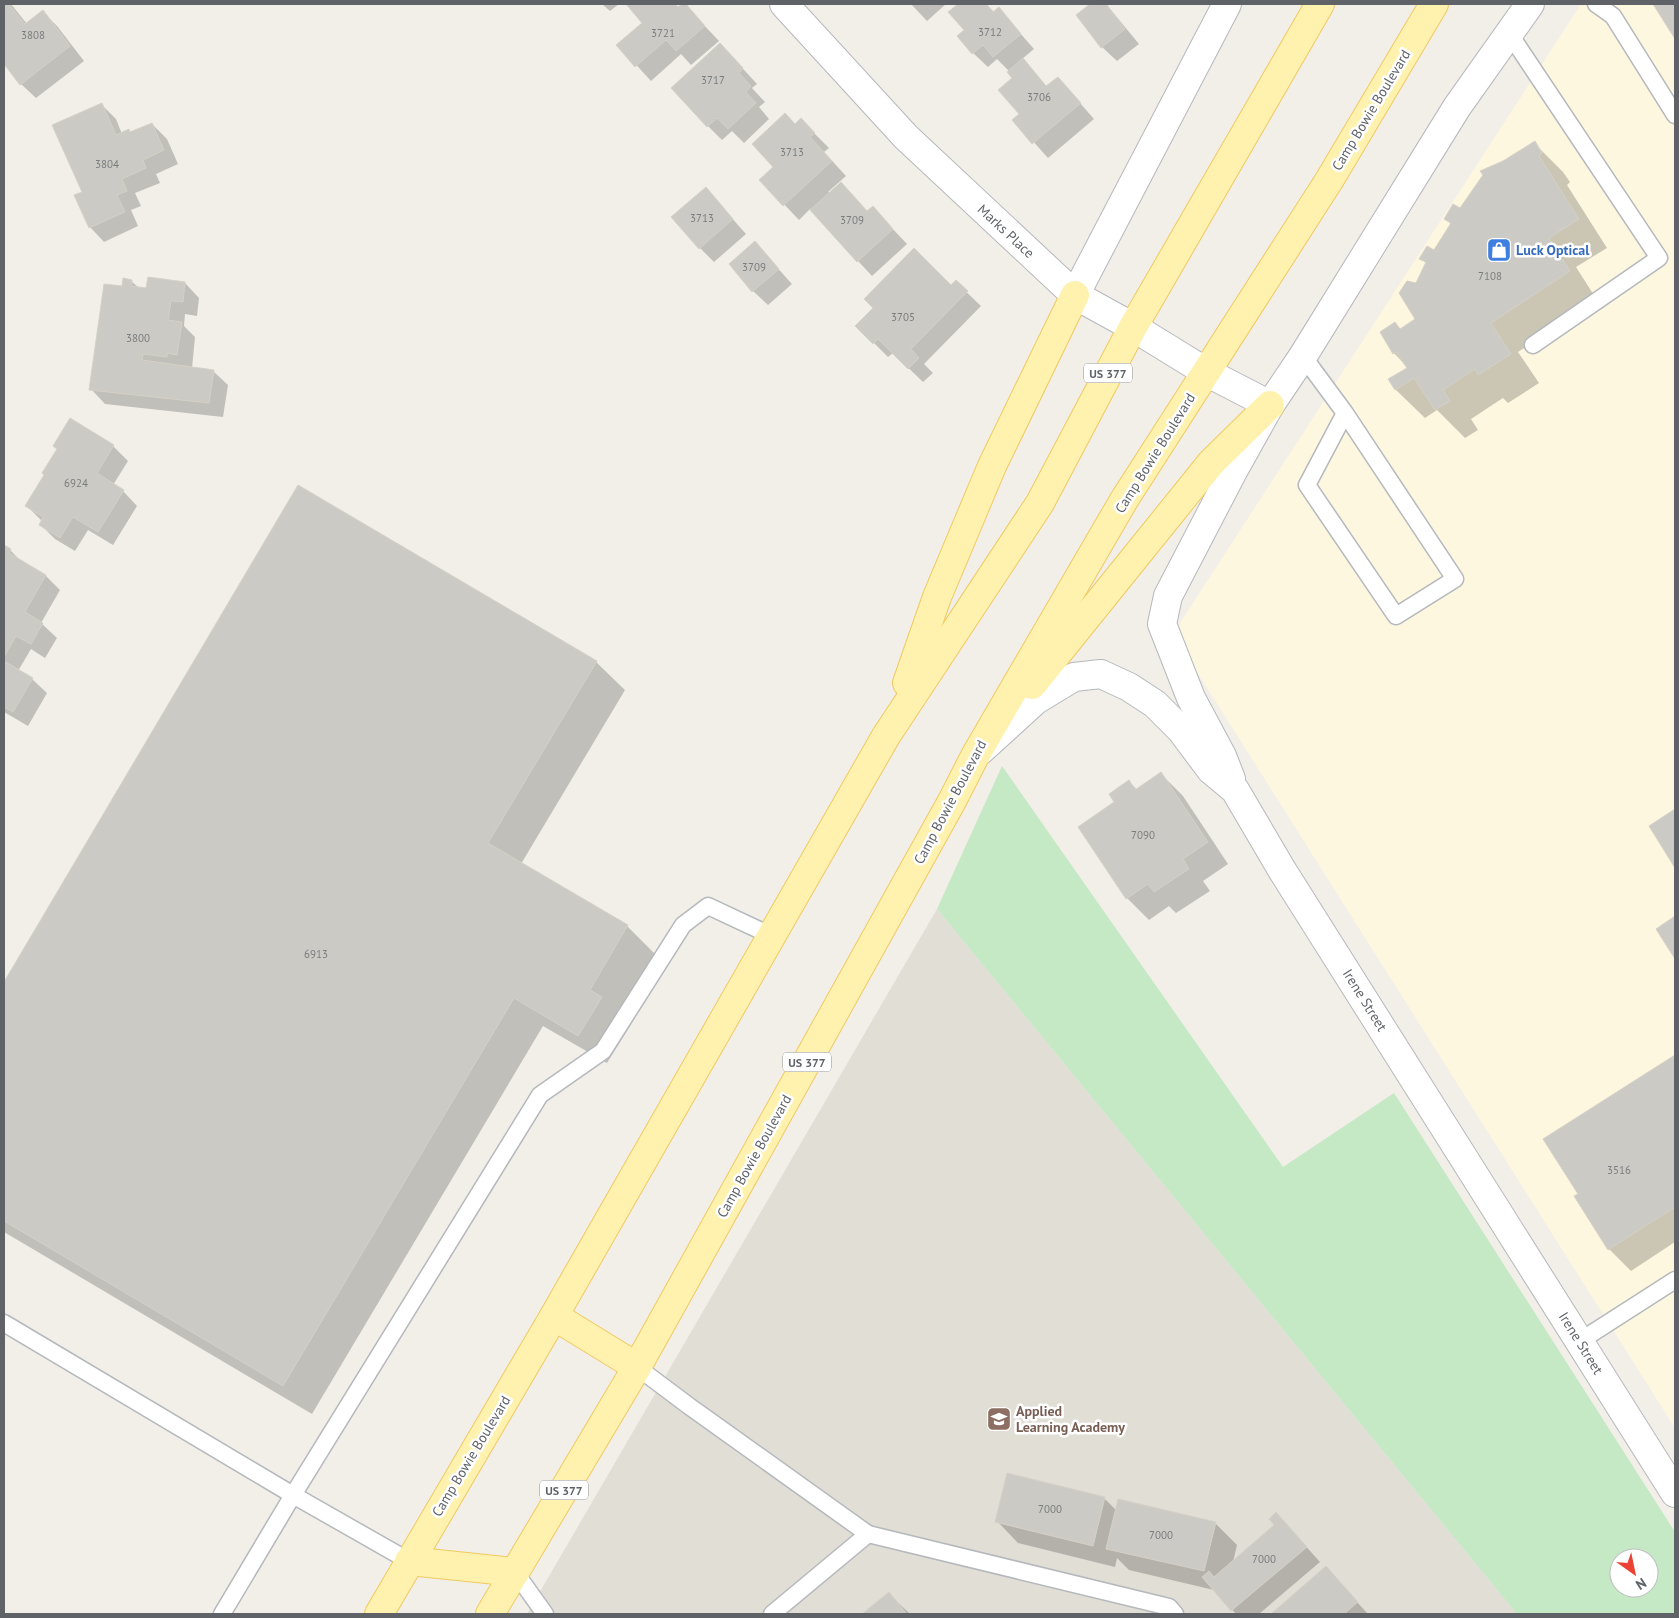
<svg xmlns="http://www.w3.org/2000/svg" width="1679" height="1618" font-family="'PT Sans',sans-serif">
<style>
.commercial{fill:#fef7e0}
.education{fill:#e1ded6}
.green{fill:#c5e8c5;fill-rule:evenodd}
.shadow{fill:#0003}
.building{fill:#cccac5;stroke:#d6d1c6}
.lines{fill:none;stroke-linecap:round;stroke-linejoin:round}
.service-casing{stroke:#b5b8bc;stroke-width:19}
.minor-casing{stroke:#b5b8bc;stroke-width:30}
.primary-casing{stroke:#f2c960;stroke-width:30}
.service{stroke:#fff;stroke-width:16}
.minor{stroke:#fff;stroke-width:28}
.primary{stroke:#fff2af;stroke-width:28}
.labels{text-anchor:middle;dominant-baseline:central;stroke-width:5;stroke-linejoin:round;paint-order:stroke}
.number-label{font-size:11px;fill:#7a7d7f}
.shield{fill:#fff;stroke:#8f9295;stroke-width:1}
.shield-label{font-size:12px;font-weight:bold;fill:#5f6368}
.street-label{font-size:14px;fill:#5f6368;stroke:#fff}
.shop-label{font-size:14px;font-weight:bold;fill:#366cbe;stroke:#fff;text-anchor:start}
.education-label{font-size:14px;font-weight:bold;fill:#785e54;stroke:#fff;text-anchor:start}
</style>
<rect width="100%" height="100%" fill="#f1efe8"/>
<!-- commercial -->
<path class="commercial" d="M1581,4h94v1424l-502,-794z"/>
<!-- education -->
<path class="education" d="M937,909l580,705h-990z"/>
<!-- green -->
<path class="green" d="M1002,766l281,401 111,-74 281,439v82h-158l-580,-705zM1619,1558h30v30h-30z"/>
<!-- shadow -->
<g class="shadow">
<path d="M4,4h7l16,20 16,-12 14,14 27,35 -48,37 -15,-14 -17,-22z"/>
<path d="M602,4h17l-9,7z"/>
<path d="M628,4h47l4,4 5,-4 35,37 -28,24 -10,-11 -30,27 -33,-36 26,-22z"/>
<path d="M911,4h35l-19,17z"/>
<path d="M960,4h26l8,8 5,-3 35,40 -12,10 25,28 11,-9 36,41 -46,39 -34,-38 7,-5 -7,-37 -5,-7 -12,-12 -9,8 -15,-14 -8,-23 -15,-17z"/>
<path d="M1092,4h14l33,40 -22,17 -15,-14 -25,-32z"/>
<path d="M1654,4h21v32z"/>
<path d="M734,59l23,25 -5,4 13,14 -6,5 10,12 -25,24 -12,-12 -10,9 -14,-14z"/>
<path d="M101,104l15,15 6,15 9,-1 21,-9 15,15 11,25 -22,10 4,9 -25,10 6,13 -10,4 7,16 -34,16 -14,-15 -7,-34z"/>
<path d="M801,120l28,28 -5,4 22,24 -18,16 40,20 5,-4 34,36 -35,32 -62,-67 -11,11 -38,-40 14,-13 21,-42z"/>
<path d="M1534,143l29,29 7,10 -3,3 40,63 -31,19 21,33 -79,52 21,31 -31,20 -5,-5 -32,21 7,11 -13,8 -28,-28 -12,8 -29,-28 -6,-11 18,-11 -14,-15 1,-29 6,6 15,-10v-36l11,-20 -6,-6 13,-7 18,-26 -7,-6 16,-9 42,-48z"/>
<path d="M706,189l40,45 -32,28 -14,-14z"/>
<path d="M755,243l37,41 -24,21 -15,-14z"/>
<path d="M149,278l36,5 14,15 -2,18 -12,-2 -1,12 11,11 -3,31 21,3 15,14 -5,32 -118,-13 -14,-15 32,-102 8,-6 8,7 8,2z"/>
<path d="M956,282l25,24 -57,58 9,9 -10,9 -30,-29 -5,4 -31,-31 94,-39z"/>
<path d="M71,420l42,26 15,15 -15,24 10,6 14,15 -24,39 -25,-15 -13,21 -20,-12 -15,-15 2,-3 -15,-15 31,-56z"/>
<path d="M299,487l297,175 29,28 -104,174 106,62 29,29 -36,61 10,10 -23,37 -64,-37 -231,388 -308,-182v-248z"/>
<path d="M4,547l6,3 13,13 23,13 14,14 -19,33 16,15 -12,20 -14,-9 -13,22 14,8 15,14 -19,33 -24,-14z"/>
<path d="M1161,774l22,22 45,68 -25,17 7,10 -34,22 -7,-7 -20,14 -22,-22 -47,-71 36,-24 13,-22 8,9z"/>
<path d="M1675,811v55l-25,-40z"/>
<path d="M1675,1056v186l-44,29 -22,-22 -29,-55 -35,-54z"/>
<path d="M1104,1498l12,12 99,13 22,22 -4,17 43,-37v-12l44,49 -61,52h-23l-22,-24 -85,-20 -12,-12 -2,9 -97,-24 -21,-22z"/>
<path d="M1326,1568l42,46h-95z"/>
<path d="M889,1594l21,20h-46z"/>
</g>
<!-- building -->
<g class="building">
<path d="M4,4h5l16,20 18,-14 27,36 -50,39 -16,-21z"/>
<path d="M626,4h49l3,3 4,-3h4l19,22 -29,25 -10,-11 -31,27 -19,-22 26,-22z"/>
<path d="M958,4h28l7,8 6,-5 22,27 -28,23 -10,-12 -11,9 -15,-18 7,-6 -16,-18z"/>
<path d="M1090,4h16l19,25 -24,19 -25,-33z"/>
<path d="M1653,4h22v35z"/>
<path d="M720,43l23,25 -4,5 12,13 -5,6 10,11 -28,26 -11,-11 -10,9 -36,-39z"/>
<path d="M1023,58l23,28 12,-9 23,26 -49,41 -20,-24 7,-6 -21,-24 14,-12 -5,-6z"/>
<path d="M102,103l14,32 13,-6 1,3 22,-9 12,27 -21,10 3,8 -24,11 5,12 -10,4 8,17 -36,16 -15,-33 8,-3 -30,-67z"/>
<path d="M785,113l10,11 6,-6 14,15 -5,4 22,24 -49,45 -24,-26 14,-13 -21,-23z"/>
<path d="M1535,141l7,12 -3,3 40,63 -30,19 21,33 -79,52 20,31 -33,21 -3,-6 -32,21 7,11 -15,9 -21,-32 -19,12 -7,-11 19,-11 -11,-16 -3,2 -13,-22 15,-10 5,7 15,-10 -16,-26 8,-12 9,2 10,-21 -7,-3 8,-13 7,4 17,-27 -7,-4 9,-15 7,4 23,-33 -3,-4 23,-10z"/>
<path d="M841,182l26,29 6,-5 20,23 -36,33 -47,-52z"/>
<path d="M706,187l27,32 -34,30 -28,-32z"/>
<path d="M755,241l24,28 -27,23 -23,-28z"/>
<path d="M914,248l37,37 5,-5 12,11 -57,58 8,9 -11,11 -30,-30 -5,5 -18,-18 18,-18 -9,-9z"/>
<path d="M148,277l37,5 -2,20 -12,-1 -3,19 14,2 -5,33 -10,-2v4l-24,-3 -1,6 72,10 -5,33 -120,-13 15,-106 18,2 1,-8 9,2 -1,6 15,2z"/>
<path d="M70,418l44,27 -17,28 27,17 -26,42 -25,-15 -13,21 -21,-13 4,-8 -18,-11 19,-31 -2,-2 15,-24 -4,-3z"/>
<path d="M298,485l299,176 -109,182 140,82 -38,65 12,7 -24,39 -64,-38 -231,388 -279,-165v-239z"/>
<path d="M4,545l7,4 -2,4 37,22 -21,37 18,11 -12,21 -15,-8 -12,21z"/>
<path d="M4,661l29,17 -20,34 -9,-5z"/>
<path d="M1161,772l47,70 -25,17 6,10 -35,23 -6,-8 -22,15 -48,-72 36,-25 -5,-8 20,-14 6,10z"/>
<path d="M1675,809v59l-26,-42z"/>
<path d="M1675,916v43l-19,-30z"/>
<path d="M1675,1055v152l-67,43 -34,-54 4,-2 -35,-55z"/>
<path d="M1007,1473l98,24 -12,49 -98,-24z"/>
<path d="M1118,1499l98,23 -12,49 -98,-22z"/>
<path d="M1276,1512l31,35 -76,64 -29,-34 7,-6 5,6 60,-52 -5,-6z"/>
<path d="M1326,1566l32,36 -14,12h-73z"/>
<path d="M889,1592l18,22h-45z"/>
</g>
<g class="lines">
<defs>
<g id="service">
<path d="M1596,4l17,12 62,99"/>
<path d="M1509,33l150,225 -126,87"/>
<path d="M1303,356l42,57 110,166 -59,37 -89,-131 38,-72"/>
<path d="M4,1323l289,172 -71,119"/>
<path d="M1580,1341l95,-61"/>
<path d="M637,1367l52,39 179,128 301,73 6,7"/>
<path d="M409,1561l-116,-66 247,-400 63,-44 80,-126 25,-19 64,30"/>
<path d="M515,1572l30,42"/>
<path d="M772,1614l96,-80"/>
</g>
<g id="minor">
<path d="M784,4l122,133 169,158 58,32 73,45 64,33"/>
<path d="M1075,295l152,-291"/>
<path d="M981,750l55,-50 38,-23 27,-3 28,13 26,17 26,26 30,40 24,20 47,80 393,623"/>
<path d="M1231,779l-9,-23 -31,-58 -29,-74 6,-28 64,-123 38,-68 33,-49 154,-249 73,-103"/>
</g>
<g id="primary">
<path d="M907,683l30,-86 55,-131 83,-171"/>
<path d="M1032,685l179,-222 59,-58"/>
<path d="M554,1316l83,51"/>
<path d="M409,1561l106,11"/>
<path d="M379,1614l175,-298 332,-580 154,-233 93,-176 187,-323"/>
<path d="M490,1614l147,-247 315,-566 23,-45 149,-256 206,-321 104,-175"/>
</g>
</defs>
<!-- service casing -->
<use href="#service" class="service-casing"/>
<!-- minor casing -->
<use href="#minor" class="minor-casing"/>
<!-- primary casing -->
<use href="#primary" class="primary-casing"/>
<!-- service -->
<use href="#service" class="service"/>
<!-- minor -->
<use href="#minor" class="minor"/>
<!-- primary -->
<use href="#primary" class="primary"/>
</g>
<!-- icons -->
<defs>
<symbol id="shop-square" viewBox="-11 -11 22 22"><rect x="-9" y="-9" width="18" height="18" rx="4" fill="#3f7fe0" stroke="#fff"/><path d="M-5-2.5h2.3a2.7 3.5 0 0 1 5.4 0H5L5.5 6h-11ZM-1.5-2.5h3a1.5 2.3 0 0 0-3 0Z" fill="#fff"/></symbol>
<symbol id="school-square" viewBox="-11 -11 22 22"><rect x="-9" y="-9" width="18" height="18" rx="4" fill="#8d6e63" stroke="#fff"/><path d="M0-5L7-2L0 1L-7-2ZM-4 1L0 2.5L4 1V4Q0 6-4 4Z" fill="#fff"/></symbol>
</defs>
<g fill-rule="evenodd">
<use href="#shop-square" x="1485" y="236" width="28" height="28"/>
<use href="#school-square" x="985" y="1405" width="28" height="28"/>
</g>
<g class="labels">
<!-- number labels -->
<g class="number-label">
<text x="990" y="32">3712</text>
<text x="663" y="33">3721</text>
<text x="33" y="35">3808</text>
<text x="713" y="80">3717</text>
<text x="1039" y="97">3706</text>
<text x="792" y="152">3713</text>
<text x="107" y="164">3804</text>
<text x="702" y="218">3713</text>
<text x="852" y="220">3709</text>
<text x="754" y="267">3709</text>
<text x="1490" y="276">7108</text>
<text x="903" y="317">3705</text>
<text x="138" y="338">3800</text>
<text x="76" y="483">6924</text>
<text x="1143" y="835">7090</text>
<text x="316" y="954">6913</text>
<text x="1619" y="1170">3516</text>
<text x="1050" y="1509">7000</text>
<text x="1161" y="1535">7000</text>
<text x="1264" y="1559">7000</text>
</g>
<!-- shield labels -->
<g class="shield">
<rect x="1084" y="363.5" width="48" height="19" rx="4"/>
<rect x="783" y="1052.5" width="48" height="19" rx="4"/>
<rect x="540" y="1480.5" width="48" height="19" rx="4"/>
</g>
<g class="shield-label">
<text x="1108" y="373">US 377</text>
<text x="807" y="1062">US 377</text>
<text x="564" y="1490">US 377</text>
</g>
<!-- street labels -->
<g class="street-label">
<text transform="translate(1371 110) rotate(-59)">Camp Bowie Boulevard</text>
<text transform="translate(1006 231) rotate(43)">Marks Place</text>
<text transform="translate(1155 453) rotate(-58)">Camp Bowie Boulevard</text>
<text transform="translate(950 802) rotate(-62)">Camp Bowie Boulevard</text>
<text transform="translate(1365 1000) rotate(58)">Irene Street</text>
<text transform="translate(754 1156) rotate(-61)">Camp Bowie Boulevard</text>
<text transform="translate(1581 1343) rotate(58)">Irene Street</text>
<text transform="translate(471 1456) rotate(-59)">Camp Bowie Boulevard</text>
</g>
<!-- shop labels -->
<g class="shop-label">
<text x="1516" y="250">Luck Optical</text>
</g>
<!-- education labels -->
<g class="education-label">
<text x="1016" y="1411">Applied<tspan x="1016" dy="16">Learning Academy</tspan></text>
</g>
</g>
<!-- border -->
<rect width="1679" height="1618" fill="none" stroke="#5f6368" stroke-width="10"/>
<!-- north arrow -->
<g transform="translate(1634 1573) rotate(147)"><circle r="24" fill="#ffffff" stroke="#bfc1c3"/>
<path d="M0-4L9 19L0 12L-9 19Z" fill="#ea4335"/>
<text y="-8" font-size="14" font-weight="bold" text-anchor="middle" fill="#5f6368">N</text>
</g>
</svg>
